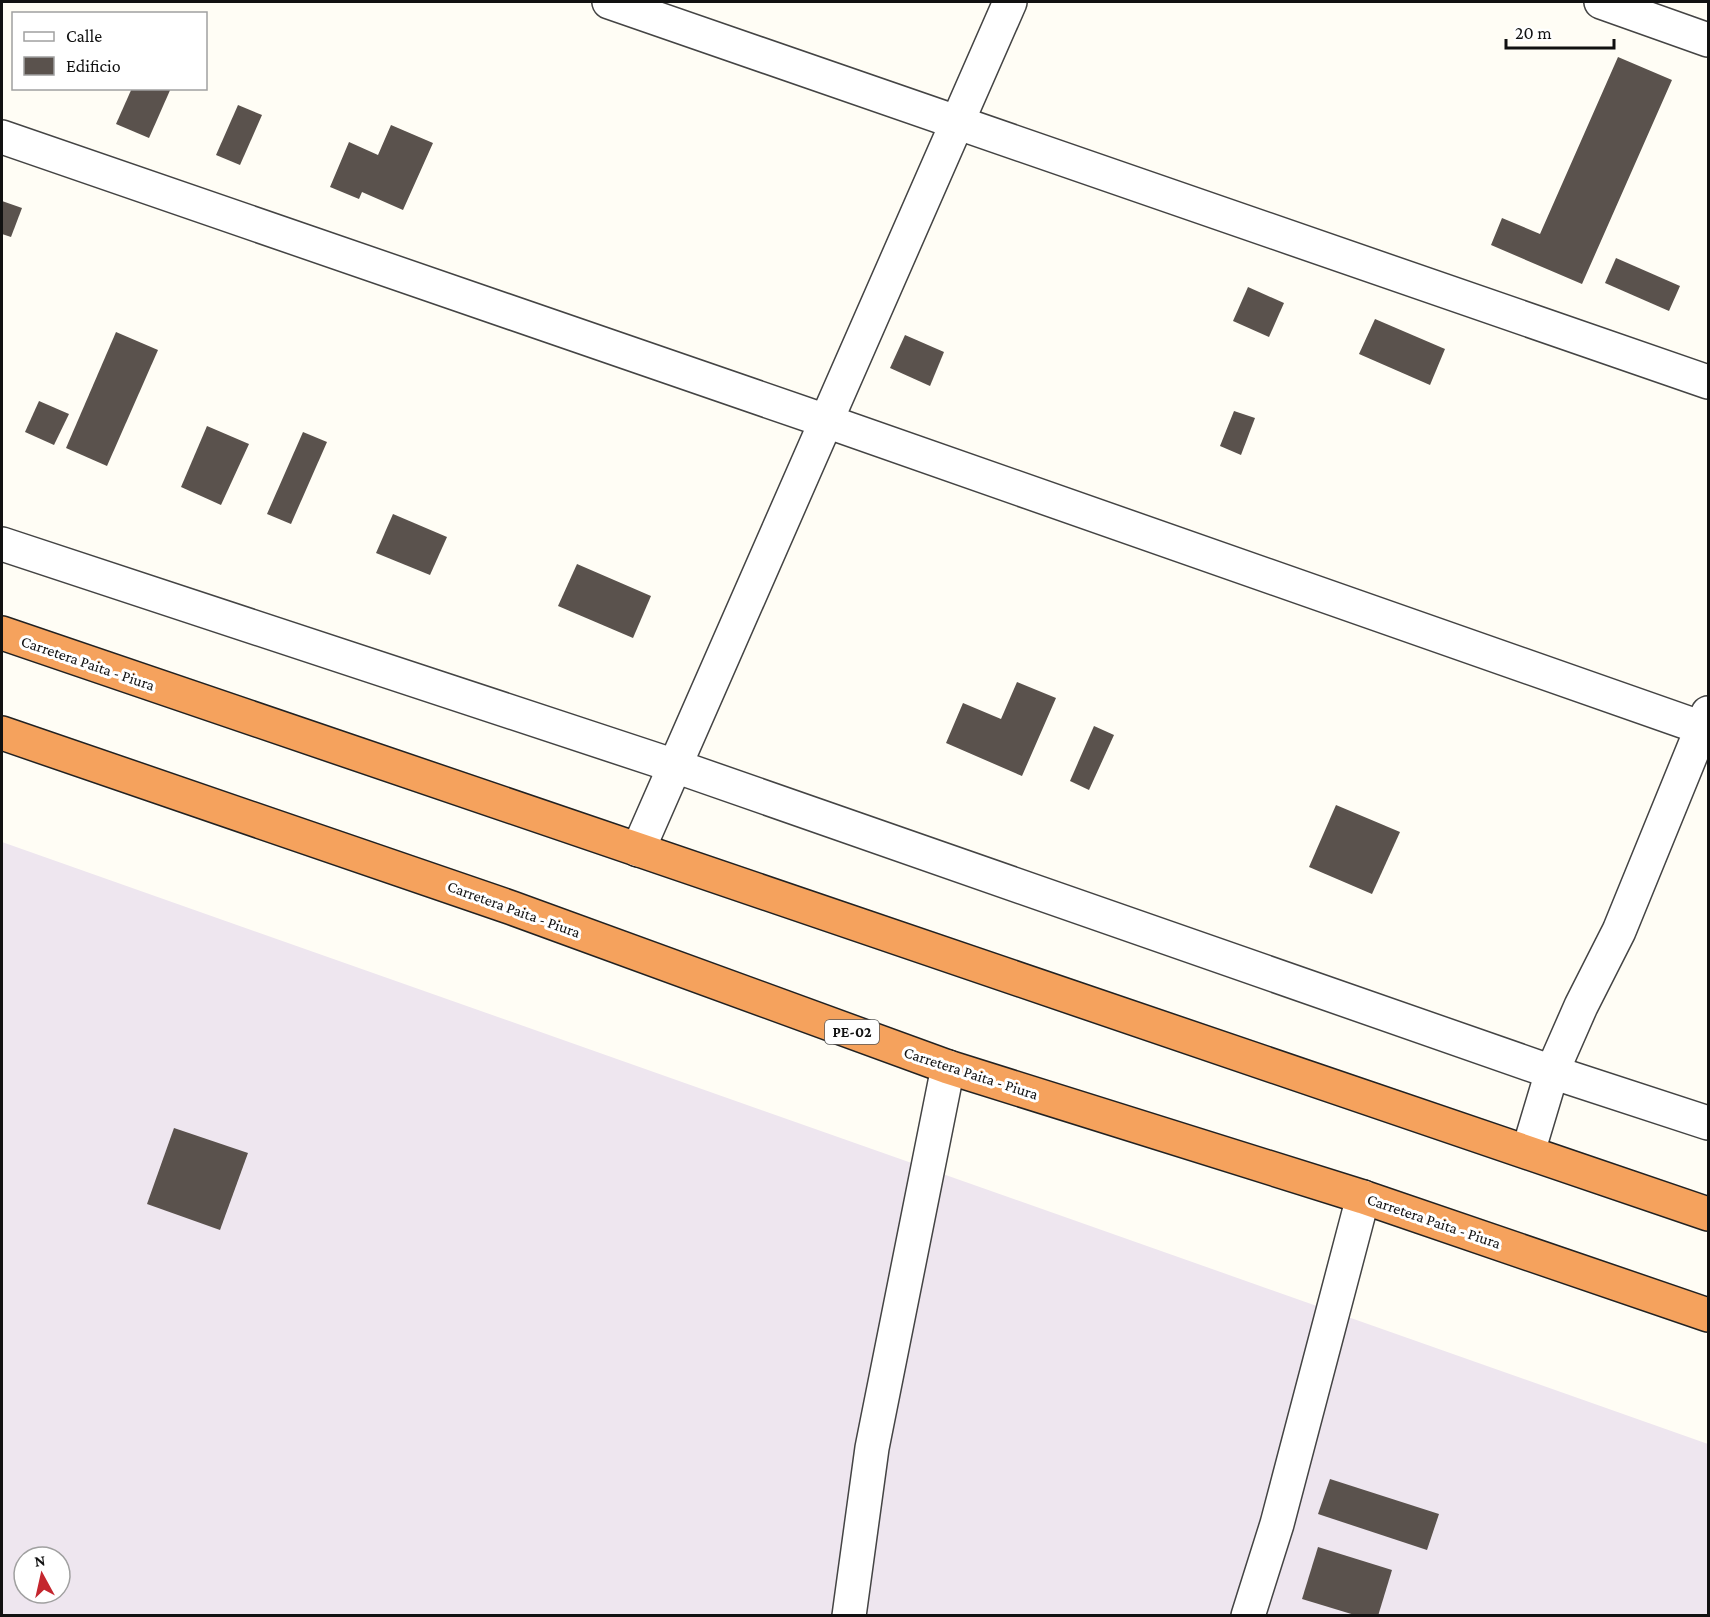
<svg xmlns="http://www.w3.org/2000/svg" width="1710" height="1617" font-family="'Crimson Pro',serif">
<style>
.industrial{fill:#eee6ef;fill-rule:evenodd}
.building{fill:#5a524d}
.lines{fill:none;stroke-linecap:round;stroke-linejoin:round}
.minor-casing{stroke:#444;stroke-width:36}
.highway-casing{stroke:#222;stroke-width:36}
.minor{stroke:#fff;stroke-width:33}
.highway{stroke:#f5a25d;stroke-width:33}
.labels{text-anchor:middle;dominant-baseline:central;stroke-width:6;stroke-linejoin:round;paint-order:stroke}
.shield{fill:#fff;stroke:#585858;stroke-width:1.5}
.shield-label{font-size:15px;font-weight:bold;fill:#111}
.street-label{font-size:16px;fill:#111;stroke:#fff}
</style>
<rect width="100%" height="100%" fill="#fffdf5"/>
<!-- industrial -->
<path class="industrial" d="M2,842l1706,602v171l-1706,1zM24,1557h36v36h-36z"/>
<!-- building -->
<g class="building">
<path d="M1618,57l54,23 -90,204 -91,-39 11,-27 38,16z"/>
<path d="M132,88h39l-22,50 -33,-14z"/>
<path d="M238,105l24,10 -22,50 -24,-10z"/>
<path d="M391,125l42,18 -30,67 -41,-18 -3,7 -29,-12 19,-45 29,13z"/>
<path d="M2,201l20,7 -11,29 -9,-3z"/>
<path d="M1616,258l64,28 -11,25 -64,-28z"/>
<path d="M1248,287l36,16 -15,34 -36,-16z"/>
<path d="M1375,319l70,30 -15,36 -71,-31z"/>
<path d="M116,332l42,18 -51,116 -41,-18z"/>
<path d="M905,335l39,17 -14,34 -40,-18z"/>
<path d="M39,401l30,13 -15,31 -29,-13z"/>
<path d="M1234,411l21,7 -14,37 -21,-9z"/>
<path d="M207,426l42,18 -28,61 -40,-18z"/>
<path d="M303,432l24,10 -36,82 -24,-10z"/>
<path d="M393,514l54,23 -17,38 -54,-22z"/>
<path d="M577,564l74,32 -18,42 -75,-32z"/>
<path d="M1017,682l39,16 -34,78 -76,-33 17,-40 38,16z"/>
<path d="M1094,726l20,9 -25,55 -19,-9z"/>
<path d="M1336,805l64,27 -28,62 -63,-27z"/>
<path d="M174,1128l74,25 -28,77 -73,-26z"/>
<path d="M1330,1479l109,35 -12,36 -109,-36z"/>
<path d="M1318,1547l74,23 -14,46h-20l-56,-17z"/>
</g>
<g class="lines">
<defs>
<g id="minor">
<path d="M609,2l1099,380"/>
<path d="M1601,2l107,38"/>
<path d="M2,137l824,284 882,309"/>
<path d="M2,544l673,222 877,306 156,51"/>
<path d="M638,850l372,-848"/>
<path d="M1528,1152l24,-80 29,-66 38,-75 89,-218"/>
<path d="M849,1616l23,-168 76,-381"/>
<path d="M1248,1616l29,-92 86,-327"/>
</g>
<g id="highway">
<path d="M2,633l1706,581"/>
<path d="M2,733l510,175 436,159 415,130 345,118"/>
</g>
</defs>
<!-- minor casing -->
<use href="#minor" class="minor-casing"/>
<!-- highway casing -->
<use href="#highway" class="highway-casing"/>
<!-- minor -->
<use href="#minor" class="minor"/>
<!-- highway -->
<use href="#highway" class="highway"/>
</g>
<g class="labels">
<!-- shield labels -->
<rect class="shield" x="825" y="1020" width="54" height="24" rx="4.5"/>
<g class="shield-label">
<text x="852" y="1032">PE-02</text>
</g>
<!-- street labels -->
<g class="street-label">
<text transform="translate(88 663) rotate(19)">Carretera Paita - Piura</text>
<text transform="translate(514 909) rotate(20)">Carretera Paita - Piura</text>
<text transform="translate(971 1073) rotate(18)">Carretera Paita - Piura</text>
<text transform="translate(1434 1221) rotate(19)">Carretera Paita - Piura</text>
</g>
</g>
<!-- border -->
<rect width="1710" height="1617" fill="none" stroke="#111111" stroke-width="6"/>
<!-- legend -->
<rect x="12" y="12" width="195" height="78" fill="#ffffff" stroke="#a0a0a0" stroke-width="1.5"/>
<rect x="24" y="32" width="30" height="9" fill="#ffffff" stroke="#a0a0a0" stroke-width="1.5"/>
<text x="66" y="42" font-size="18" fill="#111111">Calle</text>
<rect x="24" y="57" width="30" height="18" fill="#5a524d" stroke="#a0a0a0" stroke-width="1.5"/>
<text x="66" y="72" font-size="18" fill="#111111">Edificio</text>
<!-- north arrow -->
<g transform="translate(42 1575) rotate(352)"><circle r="28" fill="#ffffff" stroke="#a0a0a0" stroke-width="1.5"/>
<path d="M0-4.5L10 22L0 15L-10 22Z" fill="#c4262e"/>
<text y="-9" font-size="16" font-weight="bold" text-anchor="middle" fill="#111111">N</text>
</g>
<!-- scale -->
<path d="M1506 39v9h108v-9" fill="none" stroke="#111111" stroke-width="3"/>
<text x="1515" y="39" font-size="18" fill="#111111" stroke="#ffffff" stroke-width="4.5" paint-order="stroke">20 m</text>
</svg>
